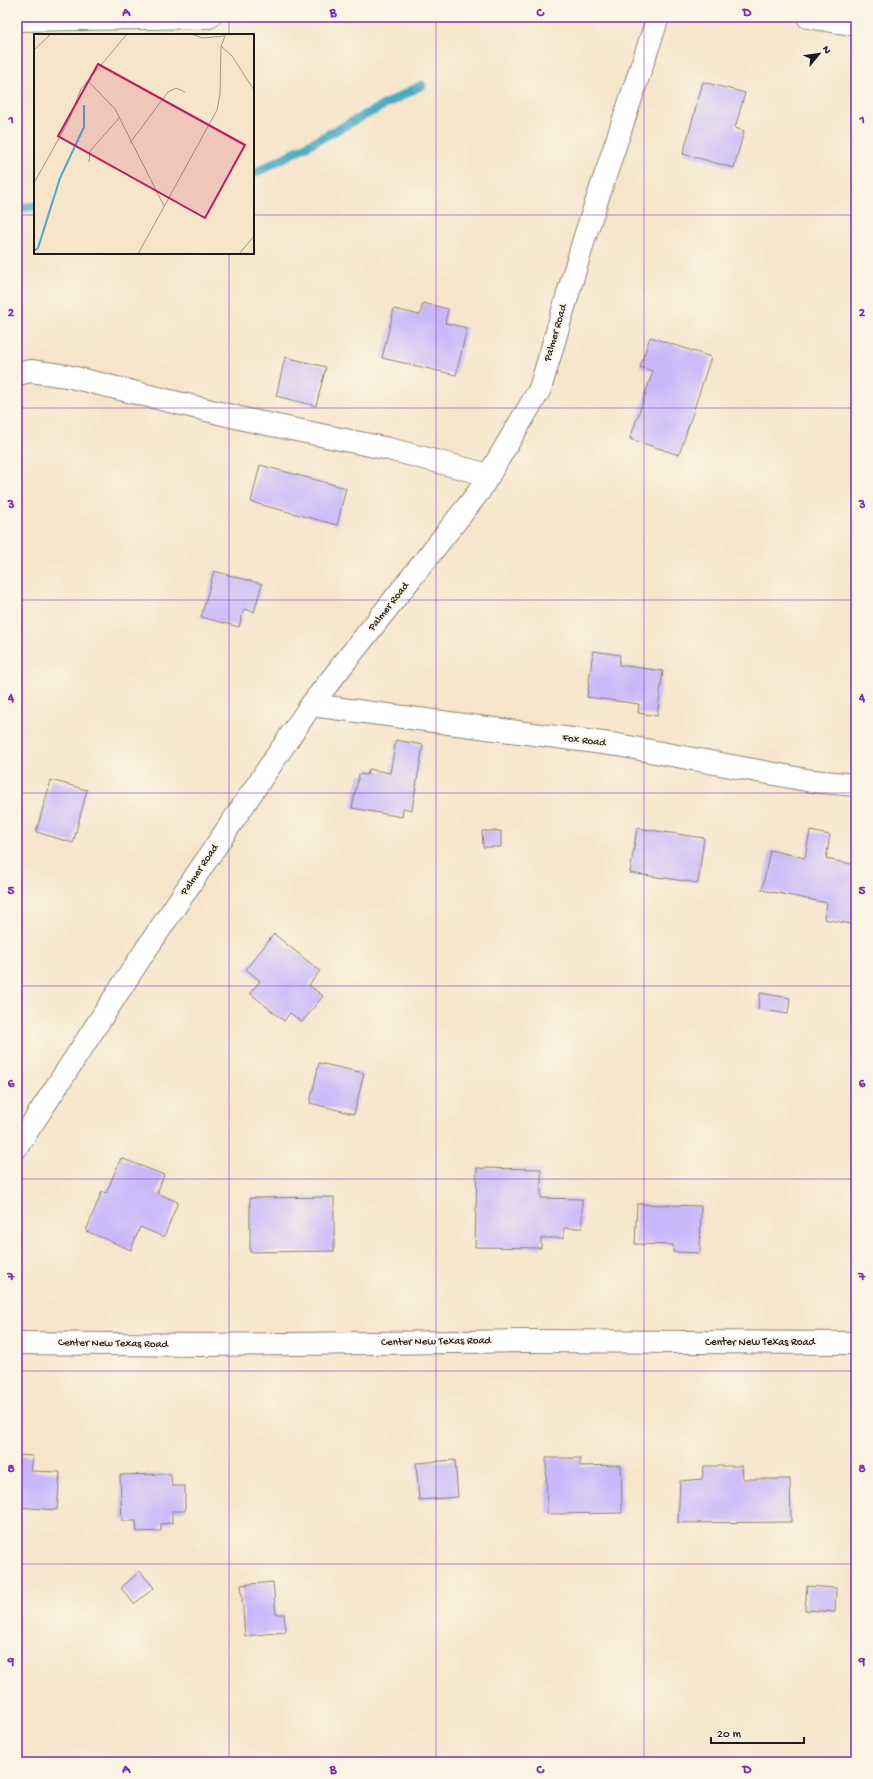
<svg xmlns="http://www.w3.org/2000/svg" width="873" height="1779" font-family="'Gochi Hand',sans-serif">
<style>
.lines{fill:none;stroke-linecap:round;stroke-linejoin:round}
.stream{stroke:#45aac5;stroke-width:9}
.building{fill:#c8b8fa}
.minor-casing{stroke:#898074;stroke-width:24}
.minor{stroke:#fff;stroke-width:22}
.grid{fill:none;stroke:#7b2cbf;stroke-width:1;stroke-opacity:0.55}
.labels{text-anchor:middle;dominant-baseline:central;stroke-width:4;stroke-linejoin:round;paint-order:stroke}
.street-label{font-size:11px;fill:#1c1c1c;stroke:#fcf5e5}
.inset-river{fill:none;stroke:#45aac5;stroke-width:2}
.inset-road{fill:none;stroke:#9f9585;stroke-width:1}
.view{fill:#c2185b;fill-opacity:0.15;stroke:#c2185b;stroke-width:2}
.inset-edge{fill:none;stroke:#1c1c1c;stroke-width:2}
.neatline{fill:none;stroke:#7b2cbf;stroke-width:1.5}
.grid-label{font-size:13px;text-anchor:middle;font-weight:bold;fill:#7b2cbf}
</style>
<rect width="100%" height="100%" fill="#fcf5e5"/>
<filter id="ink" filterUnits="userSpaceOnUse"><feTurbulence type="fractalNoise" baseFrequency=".025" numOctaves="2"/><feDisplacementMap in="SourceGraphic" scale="8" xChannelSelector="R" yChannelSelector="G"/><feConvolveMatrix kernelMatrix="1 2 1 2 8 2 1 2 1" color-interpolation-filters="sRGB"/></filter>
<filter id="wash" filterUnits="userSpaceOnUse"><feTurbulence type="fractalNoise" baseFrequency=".012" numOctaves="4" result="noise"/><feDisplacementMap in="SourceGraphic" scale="16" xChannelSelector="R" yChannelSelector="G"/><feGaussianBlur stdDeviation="0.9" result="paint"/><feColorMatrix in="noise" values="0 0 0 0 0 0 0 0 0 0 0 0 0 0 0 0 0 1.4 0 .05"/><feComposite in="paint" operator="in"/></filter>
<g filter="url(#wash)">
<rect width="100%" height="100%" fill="#f6e5cb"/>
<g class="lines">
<!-- stream -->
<g class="stream">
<path d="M253,174l169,-89"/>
<path d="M17,208l18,-2"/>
</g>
</g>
<g id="blocks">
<!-- building -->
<g class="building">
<path d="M703,82l42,11 -10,35 9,3 -10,37 -51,-14z"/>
<path d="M423,303l25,6 -3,14 22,5 -11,47 -74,-17 12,-49 26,6z"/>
<path d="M650,337l61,20 -32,98 -49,-16 23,-68 -13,-4z"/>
<path d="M285,357l41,10 -10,39 -40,-10z"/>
<path d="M260,465l86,23 -9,37 -86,-23z"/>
<path d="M214,571l48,13 -8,28 -10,-3 -5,18 -38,-10z"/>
<path d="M593,651l27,4 -1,10 44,6 -6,45 -19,-3 1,-9 -52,-7z"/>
<path d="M396,740l27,5 -11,65 -9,-2 -1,9 -50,-9 7,-34 8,1 2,-6 21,4z"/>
<path d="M51,780l36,10 -14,53 -37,-11z"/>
<path d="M637,828l67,10 -6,45 -68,-10z"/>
<path d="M482,831h19v16h-18z"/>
<path d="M810,831l20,4 -4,24 30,6v60l-32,-6 3,-16 -65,-13 8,-40 35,8z"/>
<path d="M274,934l46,37 -11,14 14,11 -21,26 -12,-9 -6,8 -34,-28 10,-12 -14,-12z"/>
<path d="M760,993l30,5 -2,16 -30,-5z"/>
<path d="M319,1063l45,10 -10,41 -44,-11z"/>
<path d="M121,1158l43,17 -7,18 21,9 -14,35 -24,-10 -9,23 -45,-19 16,-40 4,2z"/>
<path d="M477,1168l64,1v29l41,1v29h-18v10h-23v10l-66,-1z"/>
<path d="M334,1197v54l-84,1v-54z"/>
<path d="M637,1204l64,2 -1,47 -27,-1v-7l-38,-1z"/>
<path d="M17,1455l16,1 -2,15 29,1 -3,38 -40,-3z"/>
<path d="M546,1458h34v8l41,-1 1,48 -75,1z"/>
<path d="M455,1460l3,37 -39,3 -3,-37z"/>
<path d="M704,1466h38l1,13h47l1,43 -113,1 2,-42 22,-2z"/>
<path d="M171,1474l1,12h13v25h-13v12l-11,1v7l-24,1 -1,-11h-14l-2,-46z"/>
<path d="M140,1571l14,17 -20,16 -13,-16z"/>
<path d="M273,1582l3,32h8l2,18 -41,4 -4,-51z"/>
<path d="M807,1586l29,2 -1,24 -30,-2z"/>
</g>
</g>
</g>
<g filter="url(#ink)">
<use href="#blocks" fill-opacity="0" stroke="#898074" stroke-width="1"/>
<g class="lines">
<defs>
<g id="minor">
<path d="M808,17l48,8"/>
<path d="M17,20l192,-3"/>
<path d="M17,374l14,-3 36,5 181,44 141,29 100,26"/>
<path d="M311,705l307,40 194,36 44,4"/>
<path d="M17,1147l126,-193 168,-249 167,-212 62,-104 45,-153 73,-219"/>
<path d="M17,1343l183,2 332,-4 324,2"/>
</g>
</defs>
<!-- minor casing -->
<use href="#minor" class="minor-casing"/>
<!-- minor -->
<use href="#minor" class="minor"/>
</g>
</g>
<!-- grid -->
<path class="grid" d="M229,17v18M436,17v1745M644,17v1745M17,215h18M253,215h603M229,253v1509M17,408h839M17,600h839M17,793h839M17,986h839M17,1179h839M17,1371h839M17,1564h839"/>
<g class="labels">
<!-- street labels -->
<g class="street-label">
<text transform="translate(556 333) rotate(-74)">Palmer Road</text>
<text transform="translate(389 607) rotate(-52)">Palmer Road</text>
<text transform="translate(584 741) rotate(7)">Fox Road</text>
<text transform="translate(200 870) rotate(-56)">Palmer Road</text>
<text transform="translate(436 1342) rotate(-1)">Center New Texas Road</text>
<text x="760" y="1343">Center New Texas Road</text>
<text transform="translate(113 1344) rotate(1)">Center New Texas Road</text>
</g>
</g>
<!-- overview -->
<g transform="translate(34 34)">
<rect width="220" height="220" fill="#f6e5cb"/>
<path class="inset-river" d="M0,217l4,-3 22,-70 24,-51v-22"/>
<path class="inset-road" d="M157,0l12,4 21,-2M187,12l11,10 22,34M0,16l17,-16M54,47l27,28 49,97M96,109l38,-51 8,-4 9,4M55,128l1,-11 30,-34M0,149l35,-63 12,-31 46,-55M104,220l79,-144 3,-16 1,-48 5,-12M205,220l15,-18"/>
<path class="view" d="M64,30l147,81 -40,73 -147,-82z"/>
<rect width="220" height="220" class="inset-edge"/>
</g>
<!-- margin -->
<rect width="873" height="1779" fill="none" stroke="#fcf5e5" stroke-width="44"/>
<!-- north arrow -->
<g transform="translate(819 54) rotate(61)" stroke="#fcf5e5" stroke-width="3" paint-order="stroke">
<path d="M0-3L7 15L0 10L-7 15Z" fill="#1c1c1c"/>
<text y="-6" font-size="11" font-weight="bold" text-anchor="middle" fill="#1c1c1c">N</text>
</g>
<!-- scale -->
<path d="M711 1737v6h93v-6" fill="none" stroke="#1c1c1c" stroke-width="2"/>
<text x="717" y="1737" font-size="12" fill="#1c1c1c" stroke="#fcf5e5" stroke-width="3" paint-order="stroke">20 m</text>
<rect x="22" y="22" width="829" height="1735" class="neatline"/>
<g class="grid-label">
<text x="126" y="16">A</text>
<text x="333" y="16">B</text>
<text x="540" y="16">C</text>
<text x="747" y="16">D</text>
<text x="11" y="123">1</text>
<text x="862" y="123">1</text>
<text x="11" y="316">2</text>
<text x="862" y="316">2</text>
<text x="11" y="508">3</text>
<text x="862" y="508">3</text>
<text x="11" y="701">4</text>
<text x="862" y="701">4</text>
<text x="11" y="894">5</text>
<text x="862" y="894">5</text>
<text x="11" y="1087">6</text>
<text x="862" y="1087">6</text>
<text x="11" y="1280">7</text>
<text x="862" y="1280">7</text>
<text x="11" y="1472">8</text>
<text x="862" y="1472">8</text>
<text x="11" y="1665">9</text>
<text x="862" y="1665">9</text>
<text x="126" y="1773">A</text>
<text x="333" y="1773">B</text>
<text x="540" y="1773">C</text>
<text x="747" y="1773">D</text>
</g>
</svg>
